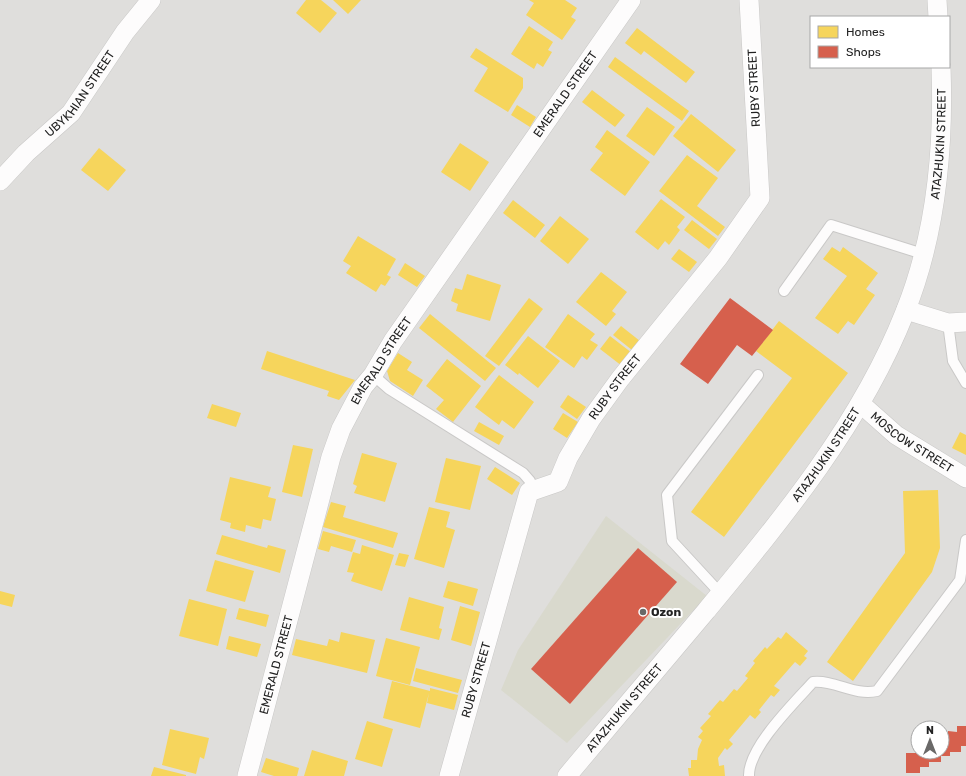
<svg xmlns="http://www.w3.org/2000/svg" width="966" height="776" font-family="Rubik,sans-serif">
<style>
.residential{fill:#dfdedc;fill-rule:evenodd}
.construction{fill:#d9d9cd}
.homes{fill:#f6d55c}
.shops{fill:#d6604d}
.lines{fill:none;stroke-linecap:round;stroke-linejoin:round}
.service-casing{stroke:#c9c8c7;stroke-width:12}
.minor-casing{stroke:#c9c8c7;stroke-width:20}
.service{stroke:#fdfcfc;stroke-width:10}
.minor{stroke:#fdfcfc;stroke-width:19}
.poi-dot{fill:#6a6968;stroke:#fff;stroke-width:1.5}
.labels{text-anchor:middle;dominant-baseline:central;stroke-width:4;stroke-linejoin:round;paint-order:stroke}
.street-label{font-size:12px;fill:#222;stroke:#fff}
.poi-label{font-size:12px;font-weight:bold;fill:#222;stroke:#fff;text-anchor:start}
</style>
<rect width="100%" height="100%" fill="#f0eeeb"/>
<!-- residential -->
<path class="residential" d="M0,0h966v776h-966zM811,17h138v50h-138zM918,728h24v24h-24z"/>
<!-- construction -->
<path class="construction" d="M606,516l101,80 -140,147 -66,-53 17,-40z"/>
<!-- homes -->
<g class="homes">
<path d="M306,0h15l16,13 -17,20 -24,-20z"/>
<path d="M333,0h28l-13,14z"/>
<path d="M529,0h36l12,8 -6,9 5,3 -14,20 -36,-25 8,-12z"/>
<path d="M529,26l24,16 -5,8 4,2 -9,15 -6,-4 -3,6 -23,-15z"/>
<path d="M637,28l58,44 -9,11 -42,-32 -3,4 -16,-12z"/>
<path d="M476,48l47,30v10l-15,24 -34,-21 14,-23 -18,-11z"/>
<path d="M615,57l74,54 -7,10 -74,-54z"/>
<path d="M592,90l33,25 -10,12 -33,-25z"/>
<path d="M517,105l19,12 -6,10 -19,-12z"/>
<path d="M647,107l28,20 -21,29 -28,-20z"/>
<path d="M691,114l45,36 -18,22 -45,-36z"/>
<path d="M607,130l43,32 -25,34 -35,-26 13,-17 -8,-6z"/>
<path d="M460,143l29,19 -19,29 -29,-19z"/>
<path d="M99,148l27,22 -18,21 -27,-21z"/>
<path d="M687,155l31,23 -21,28 28,21 -7,9 -59,-45z"/>
<path d="M661,199l24,18 -8,10 3,3 -11,15 -4,-4 -7,9 -23,-18z"/>
<path d="M513,200l32,25 -10,13 -32,-25z"/>
<path d="M560,216l29,23 -21,25 -28,-23z"/>
<path d="M692,220l25,19 -8,10 -25,-19z"/>
<path d="M358,236l38,23 -9,16 4,2 -6,9 -4,-2 -5,8 -30,-19 5,-7 -8,-5z"/>
<path d="M832,247l8,5 3,-5 35,26 -12,16 9,6 -21,30 -6,-4 -10,13 -23,-16 32,-42 -24,-17z"/>
<path d="M679,249l18,13 -8,10 -18,-13z"/>
<path d="M405,263l20,13 -8,11 -19,-12z"/>
<path d="M601,272l26,20 -15,19 4,3 -10,12 -30,-24z"/>
<path d="M467,274l34,11 -11,36 -34,-10 2,-7 -7,-3 4,-13 7,2z"/>
<path d="M529,298l14,11 -44,57 -14,-10z"/>
<path d="M430,314l66,54 -11,13 -66,-53z"/>
<path d="M568,314l27,20 -5,6 8,5 -11,15 -5,-4 -8,12 -29,-21z"/>
<path d="M779,321l69,52 -124,164 -33,-25 101,-134 -36,-27z"/>
<path d="M621,326l19,15 -8,9 -19,-15z"/>
<path d="M528,336l32,25 -22,27 -19,-15 -1,2 -13,-10z"/>
<path d="M610,336l22,17 -10,13 -22,-17z"/>
<path d="M267,351l88,29 -16,20 -12,-4 2,-5 -68,-22z"/>
<path d="M398,353l14,9 -5,8 16,10 -10,16 -23,-15 -3,-10z"/>
<path d="M447,359l34,27 -28,36 -17,-13 8,-9 -18,-14z"/>
<path d="M499,375l35,27 -20,27 -12,-9 -3,5 -24,-18z"/>
<path d="M568,395l18,12 -9,12 -17,-12z"/>
<path d="M212,404l29,9 -5,14 -29,-9z"/>
<path d="M563,413l15,9 -11,16 -14,-9z"/>
<path d="M479,422l25,14 -5,9 -25,-14z"/>
<path d="M960,432l6,3v20l-14,-7z"/>
<path d="M293,445l20,4 -11,48 -20,-5z"/>
<path d="M362,453l35,10 -12,39 -31,-9 3,-7 -4,-2z"/>
<path d="M446,458l35,8 -11,44 -35,-8z"/>
<path d="M495,467l25,16 -8,12 -25,-16z"/>
<path d="M230,477l41,10 -3,10 8,2 -5,22 -8,-2 -2,10 -15,-4 -1,7 -15,-4 1,-5 -11,-3z"/>
<path d="M938,490l2,58 -8,24 -79,109 -26,-19 78,-109 -2,-62z"/>
<path d="M331,502l15,4 -3,11 55,16 -5,15 -70,-21z"/>
<path d="M429,507l21,5 -4,15 9,3 -11,38 -30,-9z"/>
<path d="M323,531l33,9 -4,12 -21,-6 -2,6 -11,-3z"/>
<path d="M222,535l45,13 1,-3 18,5 -6,23 -64,-19z"/>
<path d="M362,545l32,10 -12,36 -31,-10 3,-8 -7,-1 6,-20 7,2z"/>
<path d="M399,553l10,2 -4,12 -10,-2z"/>
<path d="M215,560l39,11 -9,31 -39,-11z"/>
<path d="M448,581l30,8 -5,17 -30,-9z"/>
<path d="M0,591l15,4 -3,12 -12,-3z"/>
<path d="M409,597l35,10 -5,21 3,1 -3,11 -39,-10z"/>
<path d="M189,599l38,10 -9,37 -39,-10z"/>
<path d="M460,606l20,6 -9,34 -20,-6z"/>
<path d="M239,608l30,7 -3,12 -30,-8z"/>
<path d="M341,632l34,8 -8,33 -75,-18 4,-16 31,7 2,-7 10,3z"/>
<path d="M786,632l22,19 -4,5 3,2 -7,8 -5,-4 -21,24 6,4 -6,7 -3,-2 -12,15 2,2 -6,7 -5,-4 -21,25 4,4 -6,6 -2,-2 -7,10 1,8 5,-1 1,11h-36l-1,-8h3v-8h6l1,-11 4,-9 -4,-3 5,-6 -3,-3 11,-12 -3,-2 12,-14 3,2 11,-13 3,2 11,-13 -3,-2 10,-13 -2,-2 12,-14 2,2 11,-12 3,2z"/>
<path d="M229,636l32,8 -4,13 -31,-8z"/>
<path d="M386,638l34,9 -10,38 -34,-9z"/>
<path d="M416,668l46,12 -4,13 -45,-12z"/>
<path d="M392,681l38,10v-3l28,7 -4,15 -27,-7 2,-10 -9,35 -37,-10z"/>
<path d="M367,721l26,8 -11,38 -27,-8z"/>
<path d="M170,729l39,9 -5,21 -4,-2 -4,17 -34,-9z"/>
<path d="M312,750l36,11 -4,15h-40z"/>
<path d="M266,758l33,10 -2,8h-23l-13,-4z"/>
<path d="M154,767l32,8v1h-35z"/>
</g>
<!-- shops -->
<g class="shops">
<path d="M730,298l43,32 -21,26 -15,-11 -29,39 -28,-20z"/>
<path d="M638,548l39,34 -107,122 -39,-35z"/>
<path d="M957,726h9v20h-5v6h-11v4h-9v6h-12v5h-9v6h-14v-20h10v-17h2v16h24v-15h6v-6l9,1z"/>
</g>
<g class="lines">
<defs>
<g id="service">
<path d="M784,291l47,-66 92,29"/>
<path d="M948,323l5,38 13,22"/>
<path d="M373,375l16,14 134,84 7,8 -1,11"/>
<path d="M720,593l-48,-52 -5,-46 91,-120"/>
<path d="M749,776c-1,-28 45,-73 64,-94 23,-2 41,14 64,9l83,-111 6,-40"/>
</g>
<g id="minor">
<path d="M937,0l1,17"/>
<path id="s1" d="M0,181l26,-28 45,-40 54,-81 26,-32"/>
<path d="M906,310l42,13 18,-1"/>
<path id="s2" d="M861,404l35,31 70,43"/>
<path id="s3" d="M247,776l84,-319 10,-28 22,-42 10,-12 20,-34 238,-341"/>
<path id="s4" d="M449,776l80,-284 29,-10 10,-24 23,-39 29,-40 98,-121 42,-60 -11,-198"/>
<path id="s5" d="M567,776c46,-55 93,-110 139,-165 76,-92 155,-187 199,-299 31,-77 39,-163 36,-245"/>
</g>
</defs>
<!-- service casing -->
<use href="#service" class="service-casing"/>
<!-- minor casing -->
<use href="#minor" class="minor-casing"/>
<!-- service -->
<use href="#service" class="service"/>
<!-- minor -->
<use href="#minor" class="minor"/>
</g>
<!-- markers -->
<circle class="poi-dot" cx="643" cy="612" r="4"/>
<g class="labels">
<!-- street labels -->
<g class="street-label">
<text transform="translate(754 88) rotate(-93)">RUBY STREET</text>
<text stroke="none"><textPath href="#s1" startOffset="119">UBYKHIAN STREET</textPath></text>
<text stroke="none"><textPath href="#s3" startOffset="763">EMERALD STREET</textPath></text>
<text stroke="none"><textPath href="#s5" startOffset="749">ATAZHUKIN STREET</textPath></text>
<text stroke="none"><textPath href="#s3" startOffset="439">EMERALD STREET</textPath></text>
<text stroke="none"><textPath href="#s4" startOffset="437">RUBY STREET</textPath></text>
<text stroke="none"><textPath href="#s2" startOffset="64">MOSCOW STREET</textPath></text>
<text stroke="none"><textPath href="#s5" startOffset="413">ATAZHUKIN STREET</textPath></text>
<text stroke="none"><textPath href="#s3" startOffset="115">EMERALD STREET</textPath></text>
<text stroke="none"><textPath href="#s4" startOffset="100">RUBY STREET</textPath></text>
<text stroke="none"><textPath href="#s5" startOffset="89">ATAZHUKIN STREET</textPath></text>
</g>
<!-- poi labels -->
<g class="poi-label">
<text x="651" y="612">Ozon</text>
</g>
</g>
<!-- legend -->
<rect x="810" y="16" width="140" height="52" fill="#ffffff" stroke="#a7a7a7"/>
<rect x="818" y="26" width="20" height="12" fill="#f6d55c" stroke="#a7a7a7"/>
<text x="846" y="36" font-size="12" fill="#222222">Homes</text>
<rect x="818" y="46" width="20" height="12" fill="#d6604d" stroke="#a7a7a7"/>
<text x="846" y="56" font-size="12" fill="#222222">Shops</text>
<!-- north arrow -->
<g transform="translate(930 740)"><circle r="19" fill="#ffffff" stroke="#a7a7a7"/>
<path d="M0-3L7 15L0 10L-7 15Z" fill="#6a6968"/>
<text y="-6" font-size="11" font-weight="bold" text-anchor="middle" fill="#222222">N</text>
</g>
</svg>
